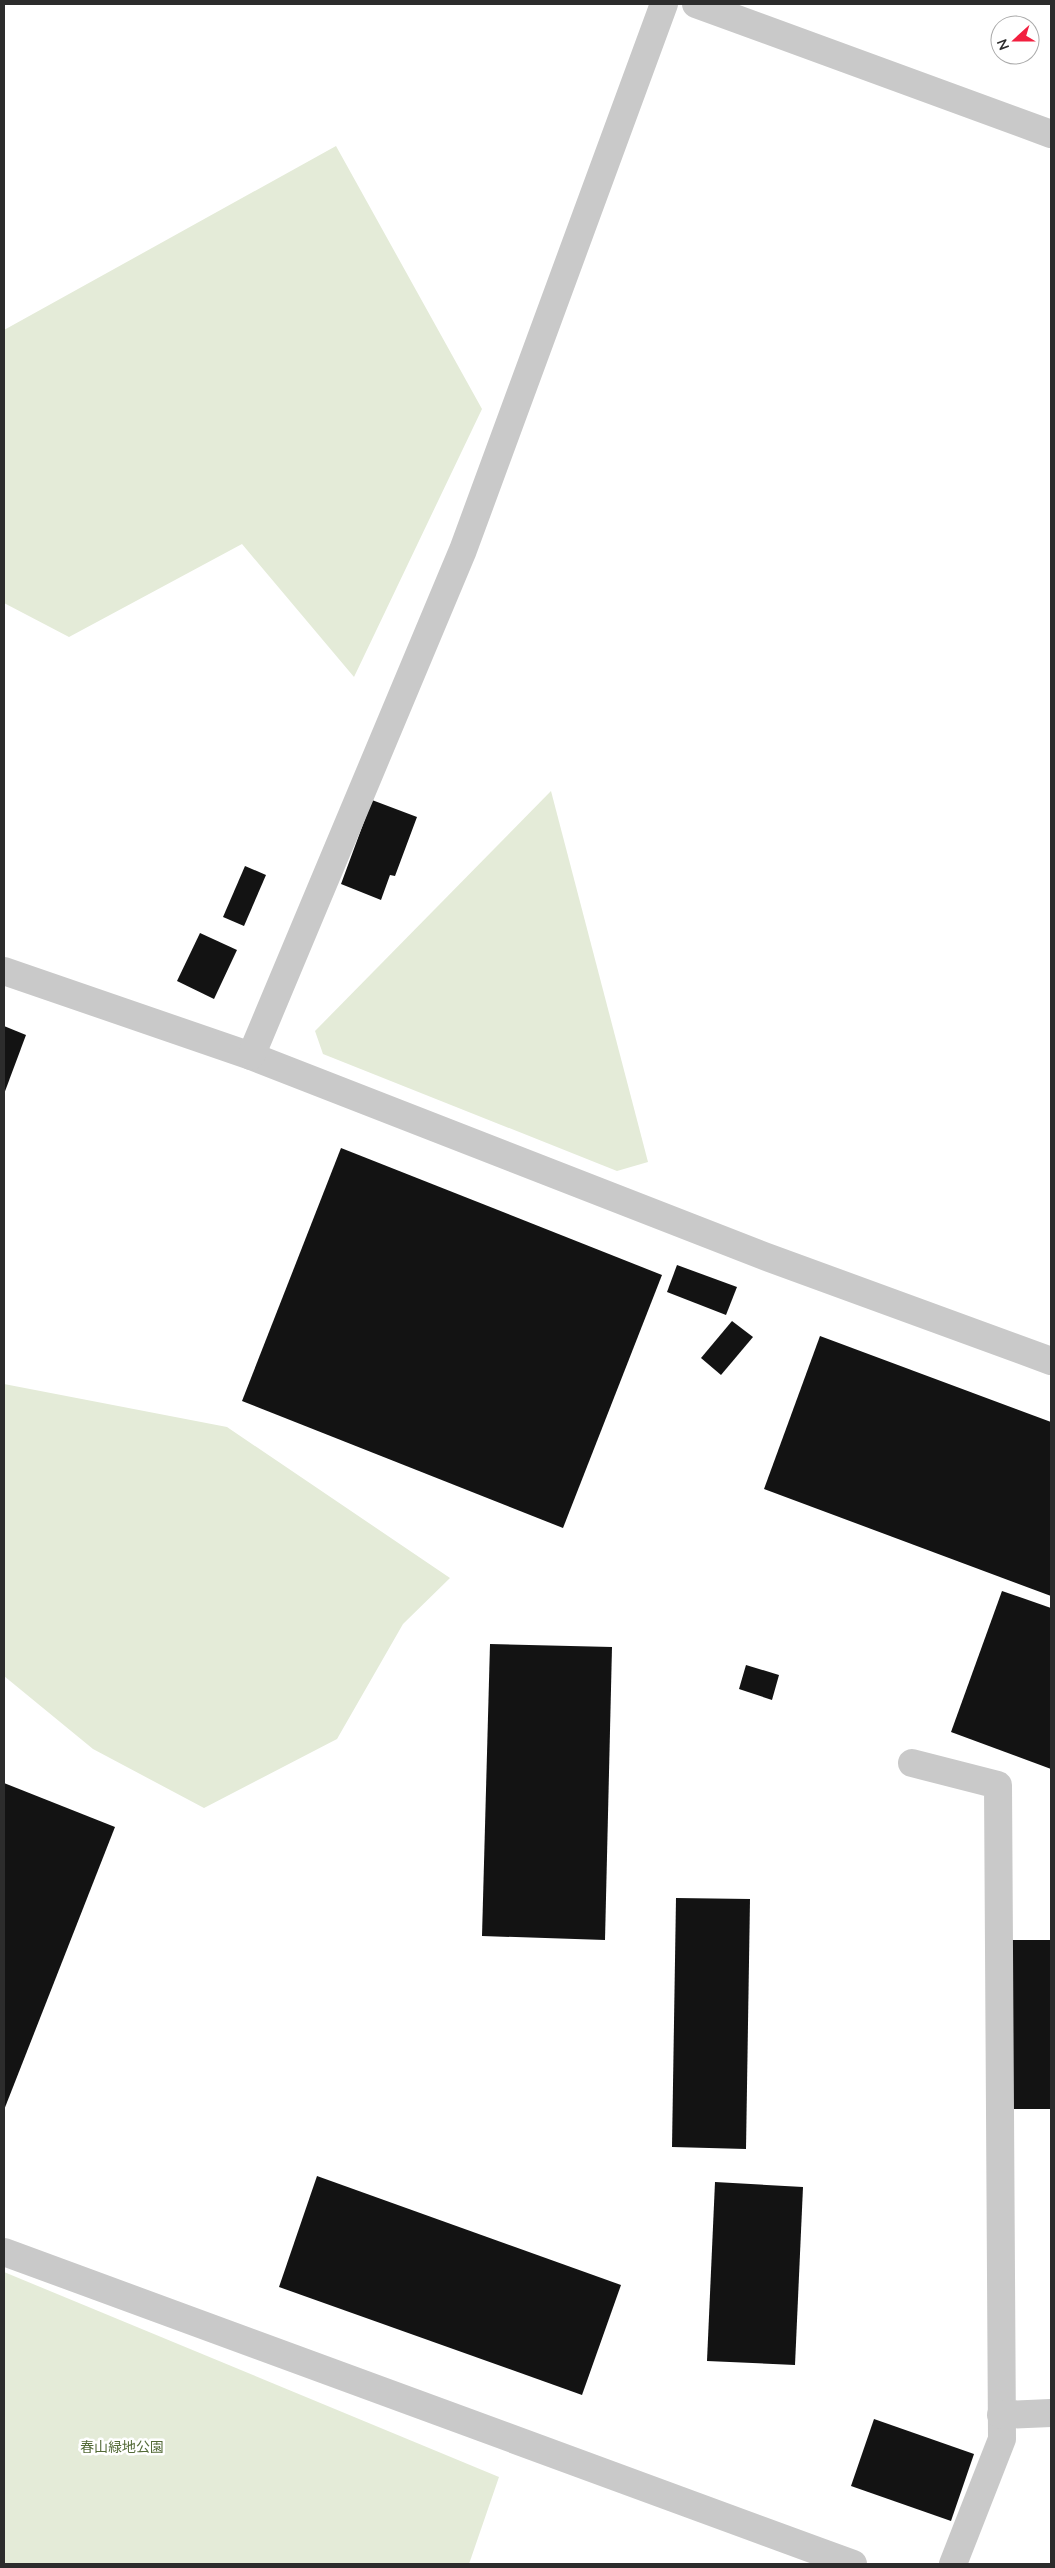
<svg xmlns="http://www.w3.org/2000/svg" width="1055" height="2568" font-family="Mulish,'Noto Sans JP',sans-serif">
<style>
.green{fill:#e4ebd8}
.building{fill:#131313}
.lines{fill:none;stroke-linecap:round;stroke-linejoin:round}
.minor{stroke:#c9c9c9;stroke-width:28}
.tertiary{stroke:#c9c9c9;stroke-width:28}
.labels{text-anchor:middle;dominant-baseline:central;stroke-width:5;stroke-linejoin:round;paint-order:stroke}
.park-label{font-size:14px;fill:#536a37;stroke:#fff}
</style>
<rect width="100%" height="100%" fill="#fff"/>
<!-- green -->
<g class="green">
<path d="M336,146l146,263 -128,268 -112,-133 -173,93 -65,-34v-273z"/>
<path d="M551,791l97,371 -31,9 -294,-117 -8,-23z"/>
<path d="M4,1384l223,43 223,151 -47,46 -66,115 -133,69 -111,-59 -89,-73z"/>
<path d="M4,2272l495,205 -30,87h-465z"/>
</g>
<!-- building -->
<g class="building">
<path d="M372,800l45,17 -22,59 -5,-1 -9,25 -40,-16z"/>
<path d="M245,866l21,9 -22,51 -21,-9z"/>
<path d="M200,933l37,17 -23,49 -37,-18z"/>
<path d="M4,1026l22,9 -22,59z"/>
<path d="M341,1148l321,127 -99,253 -321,-127z"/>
<path d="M677,1265l60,22 -11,28 -59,-23z"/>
<path d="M732,1321l21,16 -32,38 -20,-17z"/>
<path d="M820,1336l231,86v174l-287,-107z"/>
<path d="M1002,1591l49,17v161l-100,-37z"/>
<path d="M490,1644l122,3 -7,293 -123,-4z"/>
<path d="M746,1665l33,10 -7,25 -33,-11z"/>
<path d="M4,1783l111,44 -111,283z"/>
<path d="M676,1898l74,1 -4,250 -74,-2z"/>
<path d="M1011,1940h40v169h-39z"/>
<path d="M317,2176l304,109 -39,110 -303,-108z"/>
<path d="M715,2182l88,5 -8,178 -88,-4z"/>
<path d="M874,2419l100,35 -23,67 -100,-35z"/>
</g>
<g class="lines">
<!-- minor -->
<g class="minor">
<path d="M696,4l355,130"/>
<path d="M4,971l247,85 513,200 287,105"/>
<path d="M251,1056l212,-506 201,-546"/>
<path d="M912,1763l86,22 4,654 -49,125"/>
<path d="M1001,2415l50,-2"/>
</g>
<!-- tertiary -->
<path class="tertiary" d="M4,2252l849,312"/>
</g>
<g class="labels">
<!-- park labels -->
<g class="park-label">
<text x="122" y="2447">春山緑地公園</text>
</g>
</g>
<!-- border -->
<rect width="1055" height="2568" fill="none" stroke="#2c2c2c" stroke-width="10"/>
<!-- north arrow -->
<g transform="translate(1015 40) rotate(249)"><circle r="24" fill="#ffffff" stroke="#ababab"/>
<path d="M0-4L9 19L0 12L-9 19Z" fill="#f21f3f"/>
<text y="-8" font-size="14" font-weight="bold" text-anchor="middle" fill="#2c2c2c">N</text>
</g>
</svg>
